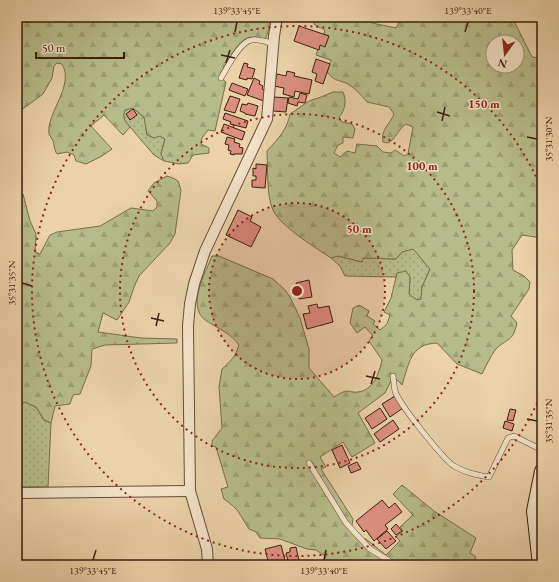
<svg xmlns="http://www.w3.org/2000/svg" width="559" height="582" font-family="'EB Garamond',serif">
<style>
.grass{fill:url(#grass-dots);stroke:#786e4b}
.forest{fill:url(#forest-firs);stroke:#786e4b;fill-rule:evenodd}
.building{fill:#db8f7f;stroke:#3b1f0d}
.lines{fill:none;stroke-linecap:round;stroke-linejoin:round}
.lane-casing{stroke:#674c34;stroke-width:6}
.street-casing{stroke:#674c34;stroke-width:12}
.secondary-casing{stroke:#3b1f0d;stroke-width:16}
.lane{stroke:#f2e2c7;stroke-width:5}
.street{stroke:#f2e2c7;stroke-width:10}
.secondary{stroke:#f2e2c7;stroke-width:14}
.ticks{fill:none;stroke:#3b1f0d;stroke-width:1.5}
.ring{fill:none;stroke:#8f2418;stroke-width:2;stroke-dasharray:2 4}
.centre{fill:#8f2418;stroke:#f2e2c7;stroke-width:2}
.ring-label{font-size:12px;text-anchor:middle;font-weight:bold;fill:#8f2418;stroke:#f2e2c7;stroke-width:3;stroke-linejoin:round;paint-order:stroke}
.neatline{fill:none;stroke:#3b1f0d;stroke-width:1.5}
.ticks-label{font-size:10px;text-anchor:middle;fill:#3b1f0d}
</style>
<defs>
<pattern id="grass-dots" width="8" height="8" patternUnits="userSpaceOnUse"><rect width="8" height="8" fill="#b6bc89"/><path d="M2 2h.1M6 6h.1" fill="none" stroke="#9da175" stroke-width="1.8" stroke-linecap="round"/></pattern>
<pattern id="forest-firs" width="22" height="20" patternUnits="userSpaceOnUse"><rect width="22" height="20" fill="#b6bc89"/><path d="M5 1l3.5 6h-7zM16 11l3.5 6h-7z" fill="#9da175"/></pattern>
</defs>
<rect width="100%" height="100%" fill="#ebd2a9"/>
<filter id="stains"><feTurbulence type="fractalNoise" baseFrequency=".005" numOctaves="4"/><feColorMatrix values="0 0 0 0 .2 0 0 0 0 .09 0 0 0 0 .02 0 0 0 .5 -.17"/></filter>
<radialGradient id="worn" r=".72"><stop offset=".6" stop-color="#630" stop-opacity="0"/><stop offset="1" stop-color="#630" stop-opacity=".3"/></radialGradient>
<!-- grass -->
<g class="grass">
<path d="M133,108l11,9 2,8 19,14 -4,15 3,7 -10,-6 -30,-35 -1,-4 2,-6z"/>
<path d="M413,248c7,8 11,15 17,21l-8,18 -1,12 -4,1 -8,-5 1,-18 -13,-4 -1,4 -51,-1 -5,-10 -9,-8 7,-2 24,6 1,-4 33,1 6,-7z"/>
<path d="M25,402l11,5 8,13 7,3 -3,64h-31v-81z"/>
</g>
<!-- forest -->
<g class="forest">
<path d="M17,17h264l-10,6 -6,17c-6,-2 -12,-4 -18,-2 -11,5 -22,28 -28,38l7,6 -11,49 -7,-1 -6,8 -1,6 8,4v5l-16,2 -5,8 -9,1 -15,-3 -3,-7 4,-15 -5,-3 -6,2 -7,-3 -3,-18 -11,-9 -8,2c-3,8 0,11 5,17l-7,8 -19,-20 -13,11 21,23 -10,7 -16,8 -10,-3 -2,-6 -7,-3 -10,2c-4,-6 -2,-10 -5,-15 -1,-2 -2,-3 -3,-5 -3,-21 26,-48 13,-70l-5,-1 -3,3 -2,12 -9,16 -23,17 -1,21 3,8 -5,9z"/>
<path d="M310,17h53l9,6 24,5 6,-11h110l20,40 7,1 3,9v171l-20,-3 -10,15 1,20 11,6 6,6 -1,7 -18,27 6,7c-4,20 -11,15 -22,27 -5,7 -9,16 -13,24l-25,-10 -20,-21c-27,1 -28,21 -35,42l-7,-7 -4,3 -6,12 -27,20 17,30 -23,14 -9,-15 -23,15 6,10 -5,2 32,50 -2,13 8,7h7l20,16 14,-14 -4,-4 7,-6 -3,-4 13,-12 -20,-21 9,-9 32,26 42,27 -6,15 6,4 -2,4 3,2 -1,2h-148l-3,-9 -9,-6 -9,-1 -27,-10 -20,-1 -4,-6 -7,-3c-10,-15 -9,-19 -25,-30l-3,-10 7,-2 -12,-40 -4,-1v-5l10,-13 -3,-41 3,-18c8,-7 14,-13 17,-24 -8,-11 -18,-15 -29,-22 -4,-2 -10,-7 -11,-11 -7,-16 7,-41 13,-56h7l54,23 12,11 5,7 10,21 9,31v19l25,29c3,-2 8,-5 12,-6 4,0 8,2 12,1 16,-2 21,-19 24,-32l-13,-19 4,-5 -8,-9 -8,6 -7,-10 3,-15 6,-3 10,6 -2,5 8,5 -2,3 7,6 7,-6 3,-9 -6,-3 7,-14 6,-25 9,-2 4,6 -1,17 8,6 4,-1 1,-12 8,-18c-6,-6 -10,-13 -17,-20l-11,3 -6,7 -33,-1 -1,4 -24,-6 -7,2c-15,-10 -49,-31 -57,-46 -8,-14 -6,-45 -7,-61 11,-12 20,-21 23,-37l19,-13 12,-4 12,-5h10c4,8 2,19 -4,25l3,5 10,2 3,5 -2,9 -10,-1v6l-5,2 -4,8 6,4 7,-6 8,2 2,-9 20,2 6,6 8,1 4,-3 9,6 4,-2 5,-27 -7,-3c-9,6 -9,14 -18,19l-5,-1c-3,-12 8,-19 11,-28l-5,-7 -22,-5c-6,-7 -13,-15 -21,-19 -11,-4 -11,-2 -19,-11l4,-12 -15,-5 9,-25 -10,-5zM493,42h24v24h-24z"/>
<path d="M167,176l6,2 5,3 3,9 -6,44 -5,9 -31,33 -5,11 -5,15 -12,18 -14,-7 -5,19 43,6 36,1v4l-72,2 -13,4 -1,17 -11,28 -7,1 -3,9 -15,2 -4,17 -7,-3 -8,-13 -11,-5 -8,4v-217l6,5 7,27 6,13 -1,18 5,2 10,-19 7,-3 43,-6 31,-18 22,3 4,-4v-6l-9,-10 6,-8z"/>
</g>
<!-- building -->
<g class="building">
<path d="M299,26l30,10 -4,11 -5,-2 -1,5 -25,-9z"/>
<path d="M316,59l14,5 -7,20 -8,-3 2,-7 -5,-2z"/>
<path d="M244,63l4,1 -1,3 8,2 -3,10 -5,-1v2l-8,-2z"/>
<path d="M287,71l8,2 -1,3 18,4 -3,14 -14,-3 -1,6 -11,-3 1,-6 -10,-2 3,-12 9,2z"/>
<path d="M254,78l6,3 -1,3 4,2 -1,3 4,2 -2,10 -17,-6z"/>
<path d="M232,83l16,6 -3,7 -16,-6z"/>
<path d="M300,93l7,2 -2,8 -7,-1 -1,4 -9,-3 1,-6 9,2z"/>
<path d="M230,96l10,3 -5,14 -11,-3z"/>
<path d="M274,97l14,1 -2,14 -13,-1z"/>
<path d="M248,103l10,3 -3,10 -10,-2v-1l-5,-2 2,-7 5,1z"/>
<path d="M133,109l4,6 -7,5 -4,-6z"/>
<path d="M225,113l23,8 -2,7 -16,-4 1,-2 -8,-3z"/>
<path d="M224,124l21,8 -3,8 -21,-8z"/>
<path d="M227,137l8,2 -1,3 6,2 -1,3 4,1 -1,6h-8v1l-4,-1 1,-3 -3,-1 1,-5 -4,-1z"/>
<path d="M256,164l11,1 -2,23 -13,-1v-7h4v-4h-3v-8l3,1z"/>
<path d="M238,210l14,7 -2,4 11,6 -10,20 -25,-12z"/>
<path d="M309,280l3,17 -13,2 -3,-16z"/>
<path d="M317,304l1,4 11,-2 4,16 -26,7 -4,-15 7,-1 -2,-7z"/>
<path d="M395,396l8,12 -13,9 -8,-13z"/>
<path d="M380,408l7,11 -15,10 -7,-11z"/>
<path d="M510,409l6,1 -3,11 -6,-1z"/>
<path d="M393,420l6,9 -19,13 -6,-8z"/>
<path d="M505,421l9,3 -2,7 -9,-3z"/>
<path d="M342,445l8,18 -10,5 -8,-18z"/>
<path d="M357,462l4,7 -10,4 -3,-7z"/>
<path d="M382,500l7,8 6,-5 7,9 -17,13 3,4 -14,12 -8,-11 -2,2 -8,-11z"/>
<path d="M396,524l6,7 -6,4 -5,-6z"/>
<path d="M387,531l9,10 -10,8 -9,-10z"/>
<path d="M281,545l5,19 -17,1 -4,-16z"/>
<path d="M296,547l4,18h-11l-3,-12 4,-1v-4z"/>
</g>
<g class="lines">
<defs>
<g id="lane">
<path d="M221,78c6,-10 19,-37 31,-38 7,-1 15,2 22,4"/>
<path d="M393,376c1,5 1,11 2,15 4,13 48,68 59,75 12,7 23,9 35,11l19,-39 6,-2 28,14"/>
<path d="M309,463l37,60 24,26 26,16"/>
</g>
<g id="street">
<path d="M17,493l173,-2"/>
<path d="M208,565l-1,-16 -17,-58 -2,-165 2,-22 4,-20 11,-33 62,-132 7,-83 3,-19"/>
</g>
<path id="secondary" d="M540,565l-6,-54 8,-40"/>
</defs>
<!-- lane casing -->
<use href="#lane" class="lane-casing"/>
<!-- street casing -->
<use href="#street" class="street-casing"/>
<!-- secondary casing -->
<use href="#secondary" class="secondary-casing"/>
<!-- lane -->
<use href="#lane" class="lane"/>
<!-- street -->
<use href="#street" class="street"/>
<!-- secondary -->
<use href="#secondary" class="secondary"/>
</g>
<!-- ticks -->
<path class="ticks" d="M235,32l2,-10M465,32l3,-10M221,55l14,3M226,63l4,-13M437,112l13,4M442,121l3,-14M527,137l10,2M22,283l10,3M151,318l13,3M156,326l3,-13M366,376l14,3M371,384l4,-13M527,419l10,2M93,560l3,-10M324,560l2,-10"/>
<!-- distance rings -->
<circle cx="297" cy="291" r="88" fill="#8f2418" fill-opacity=".12"/>
<g class="ring">
<circle cx="297" cy="291" r="88"/>
<circle cx="297" cy="291" r="177"/>
<path d="M542 392A265 265 0 1 1 542 190"/>
</g>
<circle cx="297" cy="291" r="6" class="centre"/>
<g class="ring-label">
<text x="484" y="108">150 m</text>
<text x="422" y="170">100 m</text>
<text x="359" y="233">50 m</text>
</g>
<!-- margin -->
<rect width="559" height="582" fill="none" stroke="#ebd2a9" stroke-width="44"/>
<!-- north arrow -->
<g transform="translate(505 54) rotate(195)"><circle r="19" fill="#f2e2c7" stroke="#a9947d"/>
<path d="M0-3L7 15L0 10L-7 15Z" fill="#8f2418"/>
<text y="-6" font-size="11" font-weight="bold" text-anchor="middle" fill="#3b1f0d">N</text>
</g>
<!-- scale -->
<path d="M36 52v6h88v-6" fill="none" stroke="#3b1f0d" stroke-width="2"/>
<text x="42" y="52" font-size="12" fill="#3b1f0d" stroke="#f2e2c7" stroke-width="3" paint-order="stroke">50 m</text>
<rect x="22" y="22" width="515" height="538" class="neatline"/>
<g class="ticks-label">
<text x="237" y="14">139°33'45"E</text>
<text x="468" y="14">139°33'40"E</text>
<text transform="translate(548 139) rotate(-90)" y="4">35°31'30"N</text>
<text transform="translate(11 283) rotate(-90)" y="4">35°31'35"N</text>
<text transform="translate(548 421) rotate(-90)" y="4">35°31'35"N</text>
<text x="93" y="574">139°33'45"E</text>
<text x="324" y="574">139°33'40"E</text>
</g>
<rect width="100%" height="100%" filter="url(#stains)"/>
<rect width="100%" height="100%" fill="url(#worn)"/>
</svg>
